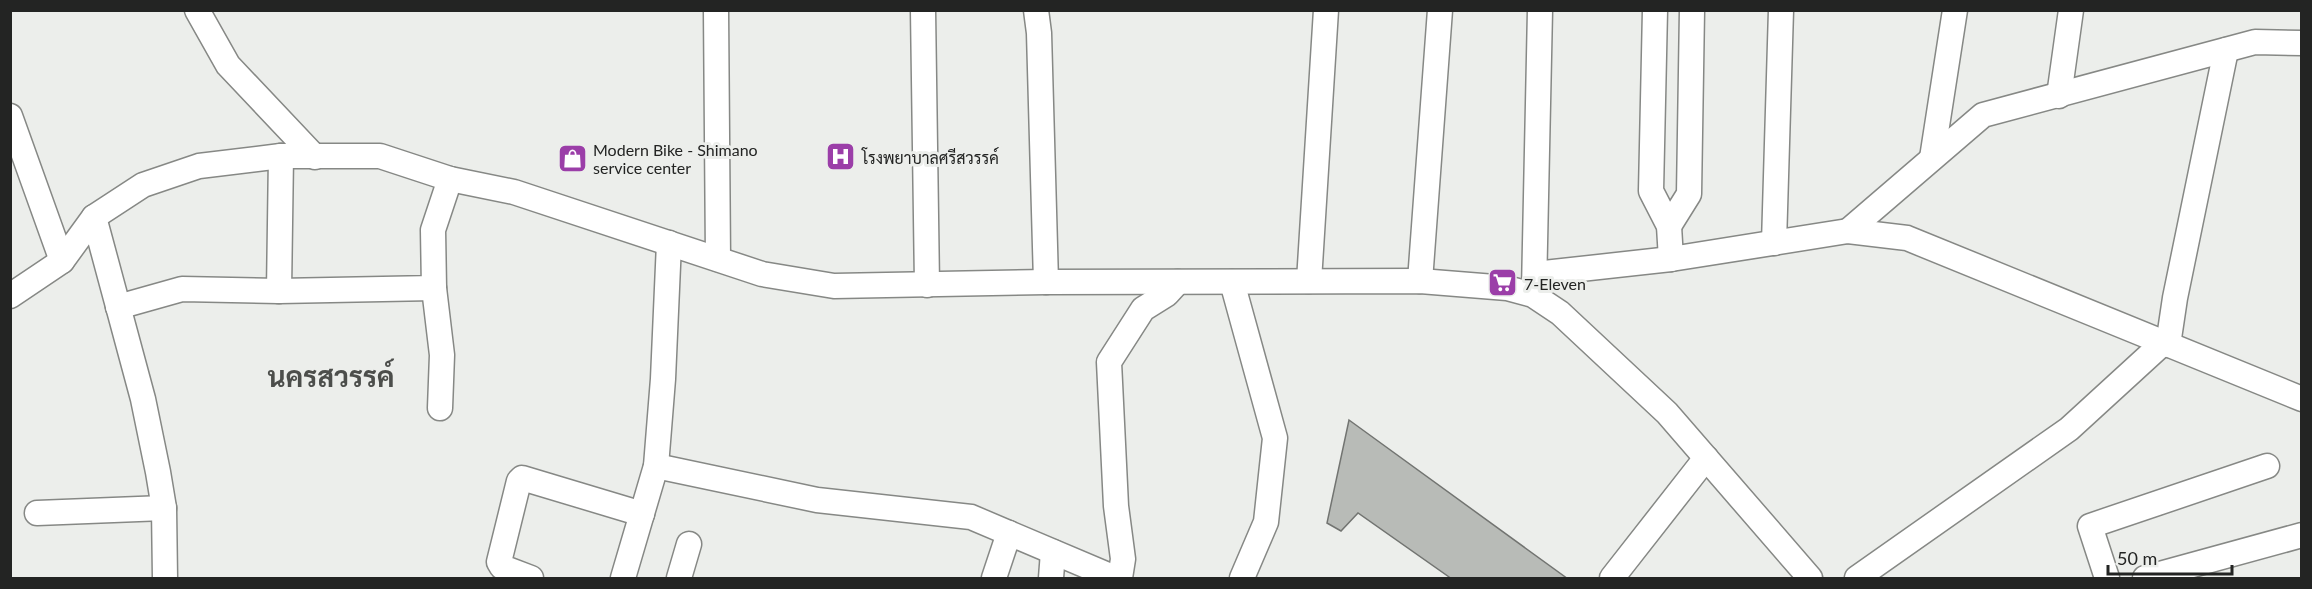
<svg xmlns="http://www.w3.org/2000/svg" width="2312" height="589" font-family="Lato,Sarabun,sans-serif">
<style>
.building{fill:#b8bbb7;stroke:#727471;stroke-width:1.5}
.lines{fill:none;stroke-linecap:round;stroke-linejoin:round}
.minor-casing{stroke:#868885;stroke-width:27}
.minor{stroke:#fff;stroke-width:24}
.labels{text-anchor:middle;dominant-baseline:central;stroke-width:6;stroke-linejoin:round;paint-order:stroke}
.poi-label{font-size:16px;fill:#232423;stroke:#eceeeb;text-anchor:start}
.town-label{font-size:28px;font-weight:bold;fill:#4c4e4b;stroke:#eceeeb}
</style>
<rect width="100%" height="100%" fill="#eceeeb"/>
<!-- building -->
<path class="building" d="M1349,420l219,159h-116l-94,-66 -17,18 -14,-8z"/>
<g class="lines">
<defs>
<g id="minor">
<path d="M197,10l31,55 87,92"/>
<path d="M716,10l2,249"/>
<path d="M923,10l4,275"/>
<path d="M1036,10l3,23 7,249"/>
<path d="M1655,10l-4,181 18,35 2,33"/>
<path d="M2059,96l12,-86"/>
<path d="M10,116l52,145"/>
<path d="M1932,158l23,-148"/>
<path d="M94,217l49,182 15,73 6,36 1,70"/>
<path d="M1669,226l20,-32 3,-184"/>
<path d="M1848,231l135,-116 272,-73 47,1"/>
<path d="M1774,243l7,-233"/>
<path d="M1535,274l136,-15 177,-28 59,7 395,161"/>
<path d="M1309,281l17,-271"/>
<path d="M1420,281l20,-271"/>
<path d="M1232,282l43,156 -9,84 -24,56"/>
<path d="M434,288l8,67 -2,53"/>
<path d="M1534,290l6,-280"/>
<path d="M279,291l2,-135"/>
<path d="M10,296l52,-35 32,-44 49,-32 56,-19 82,-10h99l70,23 64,13 248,82 72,12 212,-4 374,-1 87,7 26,7 27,18 107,100 143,165"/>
<path d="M118,307l64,-18 97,2 155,-3 -1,-58 17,-51"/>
<path d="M2168,345l7,-47 51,-248"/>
<path d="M656,466l161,34 154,17 144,61"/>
<path d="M37,513l127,-5"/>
<path d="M531,578l-29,-11 -3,-5 20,-81 3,-3 120,36"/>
<path d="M623,578l33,-112 7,-87 6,-136"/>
<path d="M679,578l10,-34"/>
<path d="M994,578l15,-45"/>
<path d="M1051,578l2,-26"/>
<path d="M1120,578l3,-19 -7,-53 -7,-144 34,-53 24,-15 11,-12"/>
<path d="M1612,578l94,-120"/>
<path d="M1857,578l212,-149 94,-86"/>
<path d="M2107,578l-17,-52 177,-60"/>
<path d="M2145,578l157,-43"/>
</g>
</defs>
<!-- minor casing -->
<use href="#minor" class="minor-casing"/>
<!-- minor -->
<use href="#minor" class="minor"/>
</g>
<!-- icons -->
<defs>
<symbol id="hospital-square" viewBox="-11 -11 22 22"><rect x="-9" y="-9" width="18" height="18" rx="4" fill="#9b3ea8" stroke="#eceeeb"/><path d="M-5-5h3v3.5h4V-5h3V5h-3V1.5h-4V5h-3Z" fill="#fff"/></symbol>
<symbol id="shop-square" viewBox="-11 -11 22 22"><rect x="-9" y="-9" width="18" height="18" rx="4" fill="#9b3ea8" stroke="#eceeeb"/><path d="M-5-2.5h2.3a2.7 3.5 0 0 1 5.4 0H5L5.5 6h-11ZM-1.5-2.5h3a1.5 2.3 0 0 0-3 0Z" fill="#fff"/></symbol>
<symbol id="supermarket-square" viewBox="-11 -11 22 22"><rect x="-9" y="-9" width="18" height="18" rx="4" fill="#9b3ea8" stroke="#eceeeb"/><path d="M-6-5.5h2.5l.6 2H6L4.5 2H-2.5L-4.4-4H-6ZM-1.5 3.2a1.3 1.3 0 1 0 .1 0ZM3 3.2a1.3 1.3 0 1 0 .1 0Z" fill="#fff"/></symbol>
</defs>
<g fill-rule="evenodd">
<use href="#hospital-square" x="824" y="140" width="33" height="33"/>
<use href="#shop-square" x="556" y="142" width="33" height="33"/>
<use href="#supermarket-square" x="1486" y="266" width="33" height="33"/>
</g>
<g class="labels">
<!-- poi labels -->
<g class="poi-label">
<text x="593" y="149">Modern Bike - Shimano<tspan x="593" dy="18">service center</tspan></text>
<text x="862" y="157">โรงพยาบาลศรีสวรรค์</text>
<text x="1524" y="283">7-Eleven</text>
</g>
<!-- town labels -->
<g class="town-label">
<text x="331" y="376">นครสวรรค์</text>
</g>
</g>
<!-- border -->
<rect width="2312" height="589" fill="none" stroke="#232423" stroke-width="24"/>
<!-- scale -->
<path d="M2108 565v9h124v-9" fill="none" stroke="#232423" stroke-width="3"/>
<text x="2117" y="565" font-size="18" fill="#232423" stroke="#eceeeb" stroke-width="4.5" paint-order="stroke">50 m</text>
</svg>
